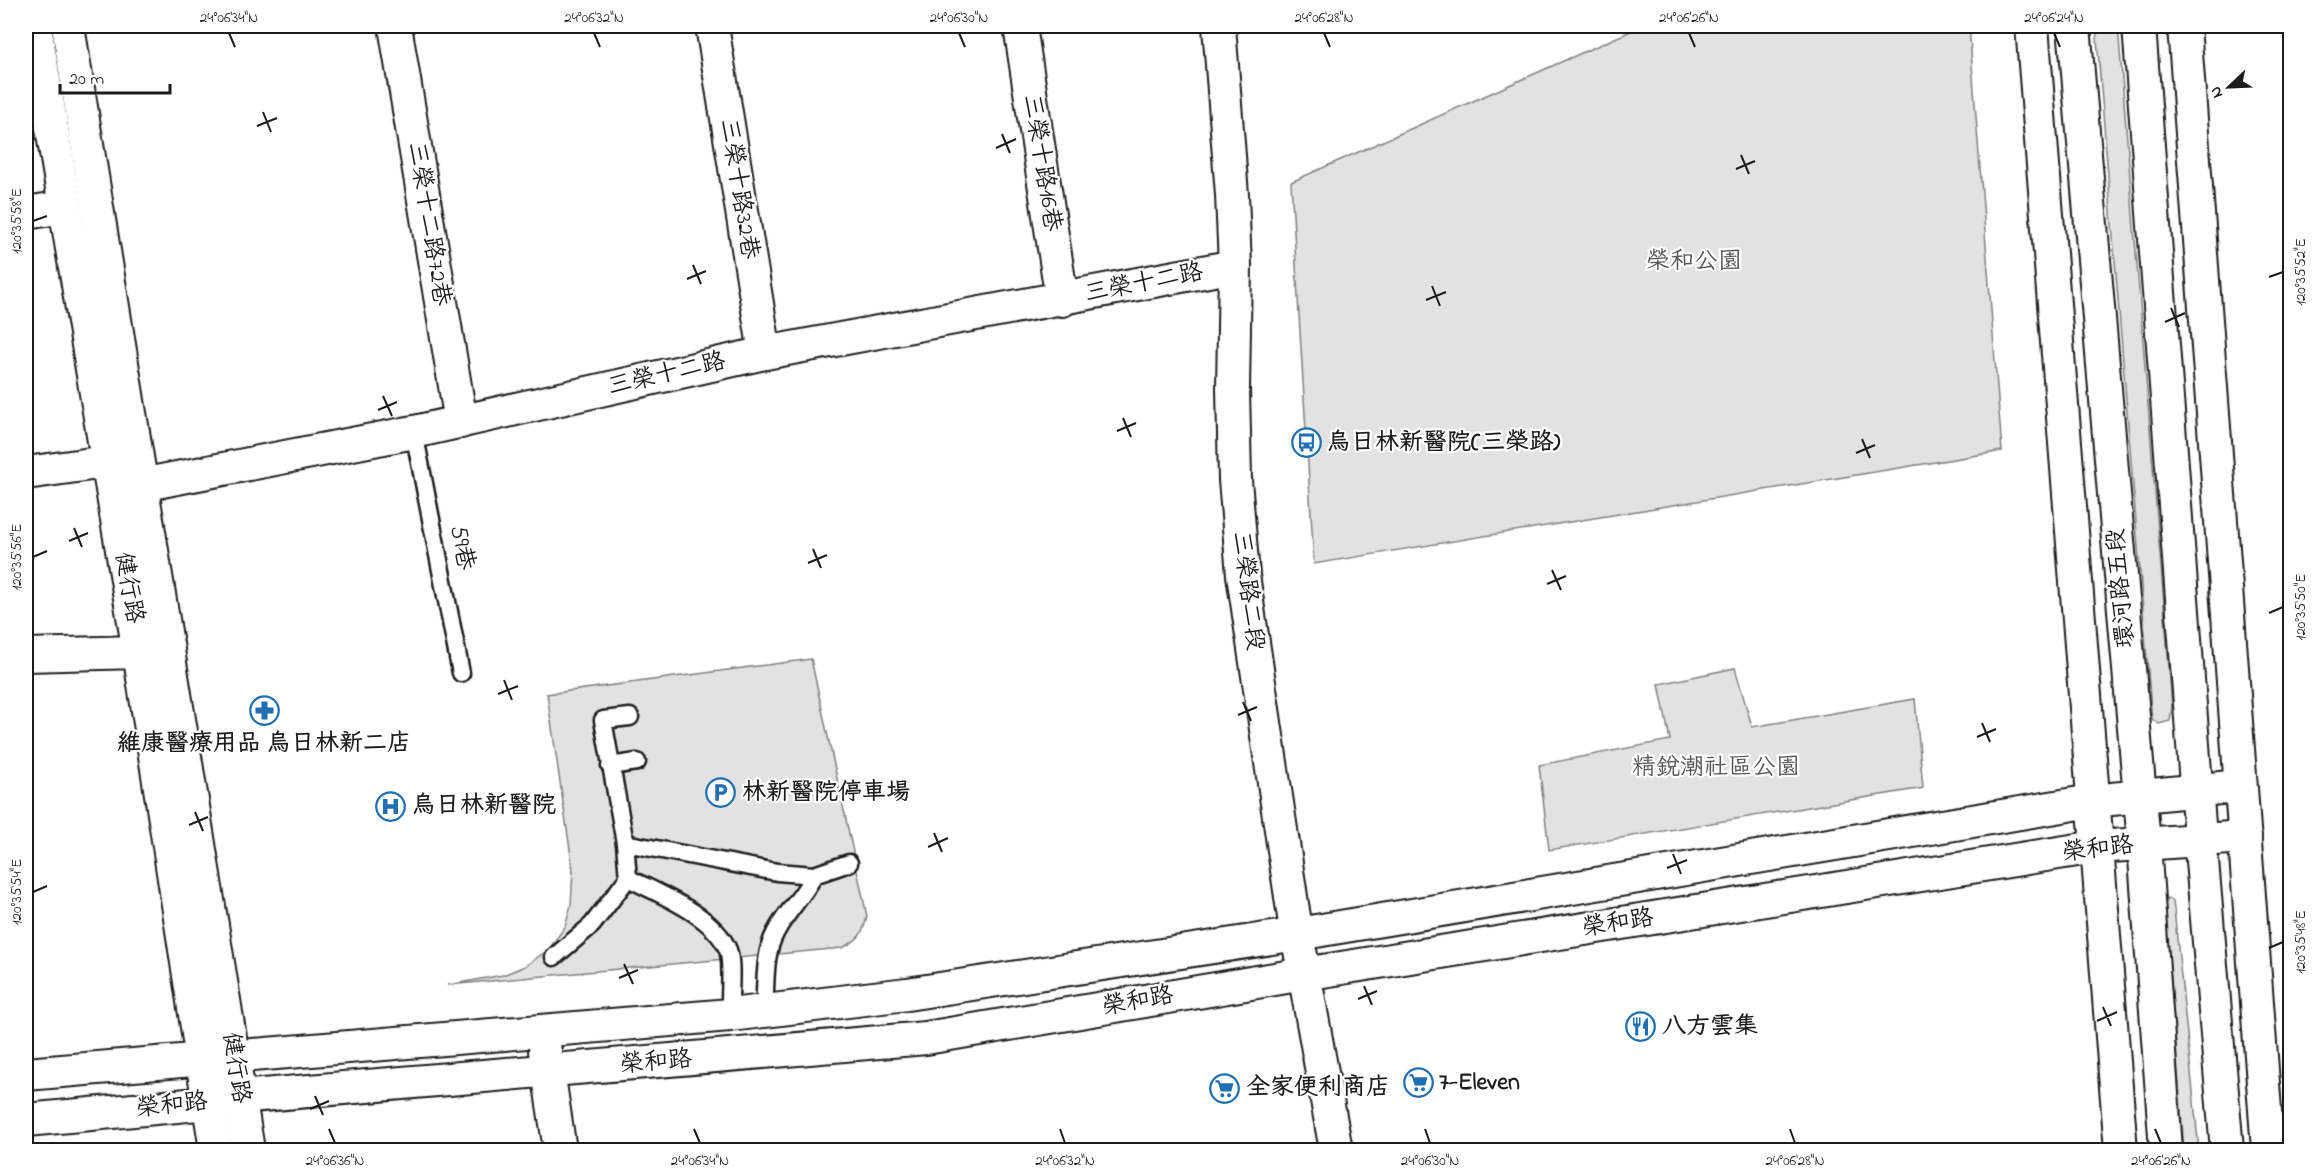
<svg xmlns="http://www.w3.org/2000/svg" width="2316" height="1176" font-family="'Indie Flower','LXGW WenKai TC',sans-serif">
<style>
.green{fill:#e2e2e2;stroke:#7f7f7f;stroke-width:1.5}
.lines{fill:none;stroke-linecap:round;stroke-linejoin:round}
.lane-casing{stroke:#1c1c1c;stroke-width:21}
.street-casing{stroke:#1c1c1c;stroke-width:36}
.lane{stroke:#fff;stroke-width:16}
.street{stroke:#fff;stroke-width:32}
.ticks{fill:none;stroke:#1c1c1c;stroke-width:2}
.labels{text-anchor:middle;dominant-baseline:central;stroke-width:4.5;stroke-linejoin:round;paint-order:stroke}
.street-label{font-size:24px;fill:#1c1c1c;stroke:#fff}
.park-label{font-size:24px;fill:#575757;stroke:#fff}
.poi-label{font-size:24px;font-weight:bold;fill:#1c1c1c;stroke:#fff;text-anchor:start}
.neatline{fill:none;stroke:#1c1c1c;stroke-width:2}
.ticks-label{font-size:15px;text-anchor:middle;fill:#1c1c1c}
</style>
<rect width="100%" height="100%" fill="#fff"/>
<filter id="ink" filterUnits="userSpaceOnUse"><feTurbulence type="fractalNoise" baseFrequency=".0167" numOctaves="2"/><feDisplacementMap in="SourceGraphic" scale="12" xChannelSelector="R" yChannelSelector="G"/><feConvolveMatrix kernelMatrix="1 2 1 2 8 2 1 2 1" color-interpolation-filters="sRGB"/></filter>
<g filter="url(#ink)">
<!-- green -->
<g class="green">
<path d="M1642,26h327l33,425 -688,113 -23,-382z"/>
<path d="M2096,26h22l54,680 -2,15 -11,3 -7,-5 -1,-10z"/>
<path d="M811,659l56,257c-4,18 -8,24 -25,32l-394,37 55,-10 22,-9 23,-16 17,-23 6,-22 2,-35 -26,-176z"/>
<path d="M1735,668l17,59 163,-28 8,89 -374,62 -10,-85 131,-25 -11,-56z"/>
<path d="M2168,898l5,4 1,7 25,241h-15l-19,-246z"/>
</g>
<g class="lines">
<defs>
<g id="lane">
<path d="M414,432l47,241"/>
<path d="M610,766l27,-4"/>
<path d="M625,843l152,29 37,3 35,-12"/>
<path d="M628,878c31,16 86,37 100,72 5,13 1,49 2,65"/>
<path d="M554,957l38,-32 36,-47 -3,-35 -22,-123 27,-3"/>
<path d="M764,1010c2,-19 0,-41 5,-60 6,-28 33,-50 45,-75"/>
</g>
<g id="street">
<path d="M35,26l104,626 77,498"/>
<path d="M68,26l180,1124"/>
<path d="M395,26l66,396"/>
<path d="M712,26l53,327"/>
<path d="M1020,26l42,274"/>
<path d="M1219,26l13,169 3,71 -2,123 2,91 8,95 51,342 42,233"/>
<path d="M2032,26l89,1124"/>
<path d="M2074,26l70,818 22,306"/>
<path d="M2139,26l61,812 27,312"/>
<path d="M2184,26l84,1124"/>
<path d="M26,213l38,-6"/>
<path d="M26,473l80,-11 35,23 273,-53 351,-79 470,-87"/>
<path d="M26,655l113,-3"/>
<path d="M545,1051l15,99"/>
<path d="M26,1074l704,-59 177,-21 391,-60 794,-133 148,-15"/>
<path d="M26,1120l183,-17 30,-6 687,-59 378,-64 792,-127 149,-10"/>
</g>
</defs>
<!-- lane casing -->
<use href="#lane" class="lane-casing"/>
<!-- street casing -->
<use href="#street" class="street-casing"/>
<!-- lane -->
<use href="#lane" class="lane"/>
<!-- street -->
<use href="#street" class="street"/>
</g>
</g>
<!-- ticks -->
<path class="ticks" d="M229,33l6,14M594,33l6,14M959,33l6,14M1324,33l6,14M1689,33l6,14M2054,33l6,14M263,112l8,20M257,126l20,-8M1002,134l8,19M996,148l20,-9M1741,155l8,19M1736,169l19,-8M33,221l14,-5M693,265l8,19M2269,277l14,-5M687,279l19,-8M1432,286l8,20M1426,300l20,-8M2171,308l8,19M2165,322l20,-9M383,396l9,20M378,410l19,-8M1123,418l8,19M1117,431l19,-8M1862,439l8,19M1856,453l19,-8M74,528l8,19M69,541l19,-8M813,549l8,19M33,557l14,-6M808,563l19,-8M1552,570l9,20M1547,584l19,-8M2269,613l14,-6M504,680l8,20M498,694l20,-8M1243,702l8,19M1238,715l19,-8M1982,723l8,19M1977,737l19,-8M195,812l8,19M189,825l19,-8M934,833l8,19M928,847l20,-9M1673,854l8,20M1667,868l20,-8M33,892l14,-6M2269,948l14,-6M624,964l9,20M619,978l19,-8M1364,986l8,19M1358,999l19,-8M2103,1007l8,19M2097,1021l20,-9M315,1096l8,19M310,1109l19,-8M329,1129l6,14M694,1129l6,14M1060,1129l5,14M1425,1129l5,14M1790,1129l5,14M2155,1129l6,14"/>
<!-- icons -->
<defs>
<symbol id="bus-ring" viewBox="-11 -11 22 22"><circle r="9.5" fill="#fff" stroke="#1f6fb2" stroke-width="1.5"/><path d="M-5-6H5V4H4V6H2V4H-2V6H-4V4H-5ZM-3.5-4V0h7V-4ZM-3.5 1.2v1.5H-2V1.2ZM2 1.2v1.5H3.5V1.2Z" fill="#1f6fb2"/></symbol>
<symbol id="pharmacy-ring" viewBox="-11 -11 22 22"><circle r="9.5" fill="#fff" stroke="#1f6fb2" stroke-width="1.5"/><path d="M-2-6h4v4h4v4h-4v4h-4v-4h-4v-4h4Z" fill="#1f6fb2"/></symbol>
<symbol id="parking-ring" viewBox="-11 -11 22 22"><circle r="9.5" fill="#fff" stroke="#1f6fb2" stroke-width="1.5"/><path d="M-3.5-5.5H1a3.5 3.5 0 0 1 0 7H-1V5.5H-3.5ZM-1-3.4V-.6H.8a1.4 1.4 0 0 0 0-2.8Z" fill="#1f6fb2"/></symbol>
<symbol id="hospital-ring" viewBox="-11 -11 22 22"><circle r="9.5" fill="#fff" stroke="#1f6fb2" stroke-width="1.5"/><path d="M-5-5h3v3.5h4V-5h3V5h-3V1.5h-4V5h-3Z" fill="#1f6fb2"/></symbol>
<symbol id="restaurant-ring" viewBox="-11 -11 22 22"><circle r="9.5" fill="#fff" stroke="#1f6fb2" stroke-width="1.5"/><path d="M-5-6h1v4h1v-4h1v4h1v-4h1v5L-1.5 .5V6h-2V.5L-5-1ZM5-6V6H3V1.5H1.5Q1.5-4 5-6Z" fill="#1f6fb2"/></symbol>
<symbol id="supermarket-ring" viewBox="-11 -11 22 22"><circle r="9.5" fill="#fff" stroke="#1f6fb2" stroke-width="1.5"/><path d="M-6-5.5h2.5l.6 2H6L4.5 2H-2.5L-4.4-4H-6ZM-1.5 3.2a1.3 1.3 0 1 0 .1 0ZM3 3.2a1.3 1.3 0 1 0 .1 0Z" fill="#1f6fb2"/></symbol>
</defs>
<g fill-rule="evenodd">
<use href="#bus-ring" x="1290" y="426" width="33" height="33"/>
<use href="#pharmacy-ring" x="248" y="694" width="33" height="33"/>
<use href="#parking-ring" x="704" y="776" width="33" height="33"/>
<use href="#hospital-ring" x="374" y="790" width="33" height="33"/>
<use href="#restaurant-ring" x="1624" y="1010" width="33" height="33"/>
<use href="#supermarket-ring" x="1402" y="1066" width="33" height="33"/>
<use href="#supermarket-ring" x="1208" y="1072" width="33" height="33"/>
</g>
<g class="labels">
<!-- street labels -->
<g class="street-label">
<text transform="translate(1041 163) rotate(81)">三榮十路16巷</text>
<text transform="translate(738 189) rotate(81)">三榮十路32巷</text>
<text transform="translate(428 224) rotate(81)">三榮十二路72巷</text>
<text transform="translate(1144 284) rotate(-11)">三榮十二路</text>
<text transform="translate(667 375) rotate(-13)">三榮十二路</text>
<text transform="translate(461 548) rotate(79)">59巷</text>
<text transform="translate(128 588) rotate(80)">健行路</text>
<text transform="translate(2122 588) rotate(-95)">環河路五段</text>
<text transform="translate(1247 591) rotate(83)">三榮路二段</text>
<text transform="translate(2098 850) rotate(-7)">榮和路</text>
<text transform="translate(1618 924) rotate(-9)">榮和路</text>
<text transform="translate(1138 1002) rotate(-10)">榮和路</text>
<text transform="translate(656 1063) rotate(-5)">榮和路</text>
<text transform="translate(235 1068) rotate(81)">健行路</text>
<text transform="translate(172 1106) rotate(-6)">榮和路</text>
</g>
<!-- park labels -->
<g class="park-label">
<text x="1694" y="262">榮和公園</text>
<text x="1716" y="768">精銳潮社區公園</text>
</g>
<!-- poi labels -->
<g class="poi-label">
<text x="1327" y="443">烏日林新醫院(三榮路)</text>
<text x="264" y="744" text-anchor="middle">維康醫療用品 烏日林新二店</text>
<text x="742" y="793">林新醫院停車場</text>
<text x="412" y="806">烏日林新醫院</text>
<text x="1662" y="1027">八方雲集</text>
<text x="1439" y="1083">7-Eleven</text>
<text x="1246" y="1088">全家便利商店</text>
</g>
</g>
<!-- margin -->
<rect width="2316" height="1176" fill="none" stroke="#fff" stroke-width="66"/>
<!-- north arrow -->
<g transform="translate(2229 87) rotate(247)" stroke="#ffffff" stroke-width="4.5" paint-order="stroke">
<path d="M0-4.5L10 22L0 15L-10 22Z" fill="#1c1c1c"/>
<text y="-9" font-size="16" font-weight="bold" text-anchor="middle" fill="#1c1c1c">N</text>
</g>
<!-- scale -->
<path d="M60 84v9h110v-9" fill="none" stroke="#1c1c1c" stroke-width="3"/>
<text x="69" y="84" font-size="18" fill="#1c1c1c" stroke="#ffffff" stroke-width="4.5" paint-order="stroke">20 m</text>
<rect x="33" y="33" width="2250" height="1110" class="neatline"/>
<g class="ticks-label">
<text x="229" y="22">24°06'34"N</text>
<text x="594" y="22">24°06'32"N</text>
<text x="959" y="22">24°06'30"N</text>
<text x="1324" y="22">24°06'28"N</text>
<text x="1689" y="22">24°06'26"N</text>
<text x="2054" y="22">24°06'24"N</text>
<text transform="translate(16 221) rotate(-90)" y="5">120°35'58"E</text>
<text transform="translate(2300 272) rotate(-90)" y="5">120°35'52"E</text>
<text transform="translate(16 557) rotate(-90)" y="5">120°35'56"E</text>
<text transform="translate(2300 607) rotate(-90)" y="5">120°35'50"E</text>
<text transform="translate(16 892) rotate(-90)" y="5">120°35'54"E</text>
<text transform="translate(2300 942) rotate(-90)" y="5">120°35'48"E</text>
<text x="335" y="1165">24°06'36"N</text>
<text x="700" y="1165">24°06'34"N</text>
<text x="1065" y="1165">24°06'32"N</text>
<text x="1430" y="1165">24°06'30"N</text>
<text x="1795" y="1165">24°06'28"N</text>
<text x="2161" y="1165">24°06'26"N</text>
</g>
</svg>
